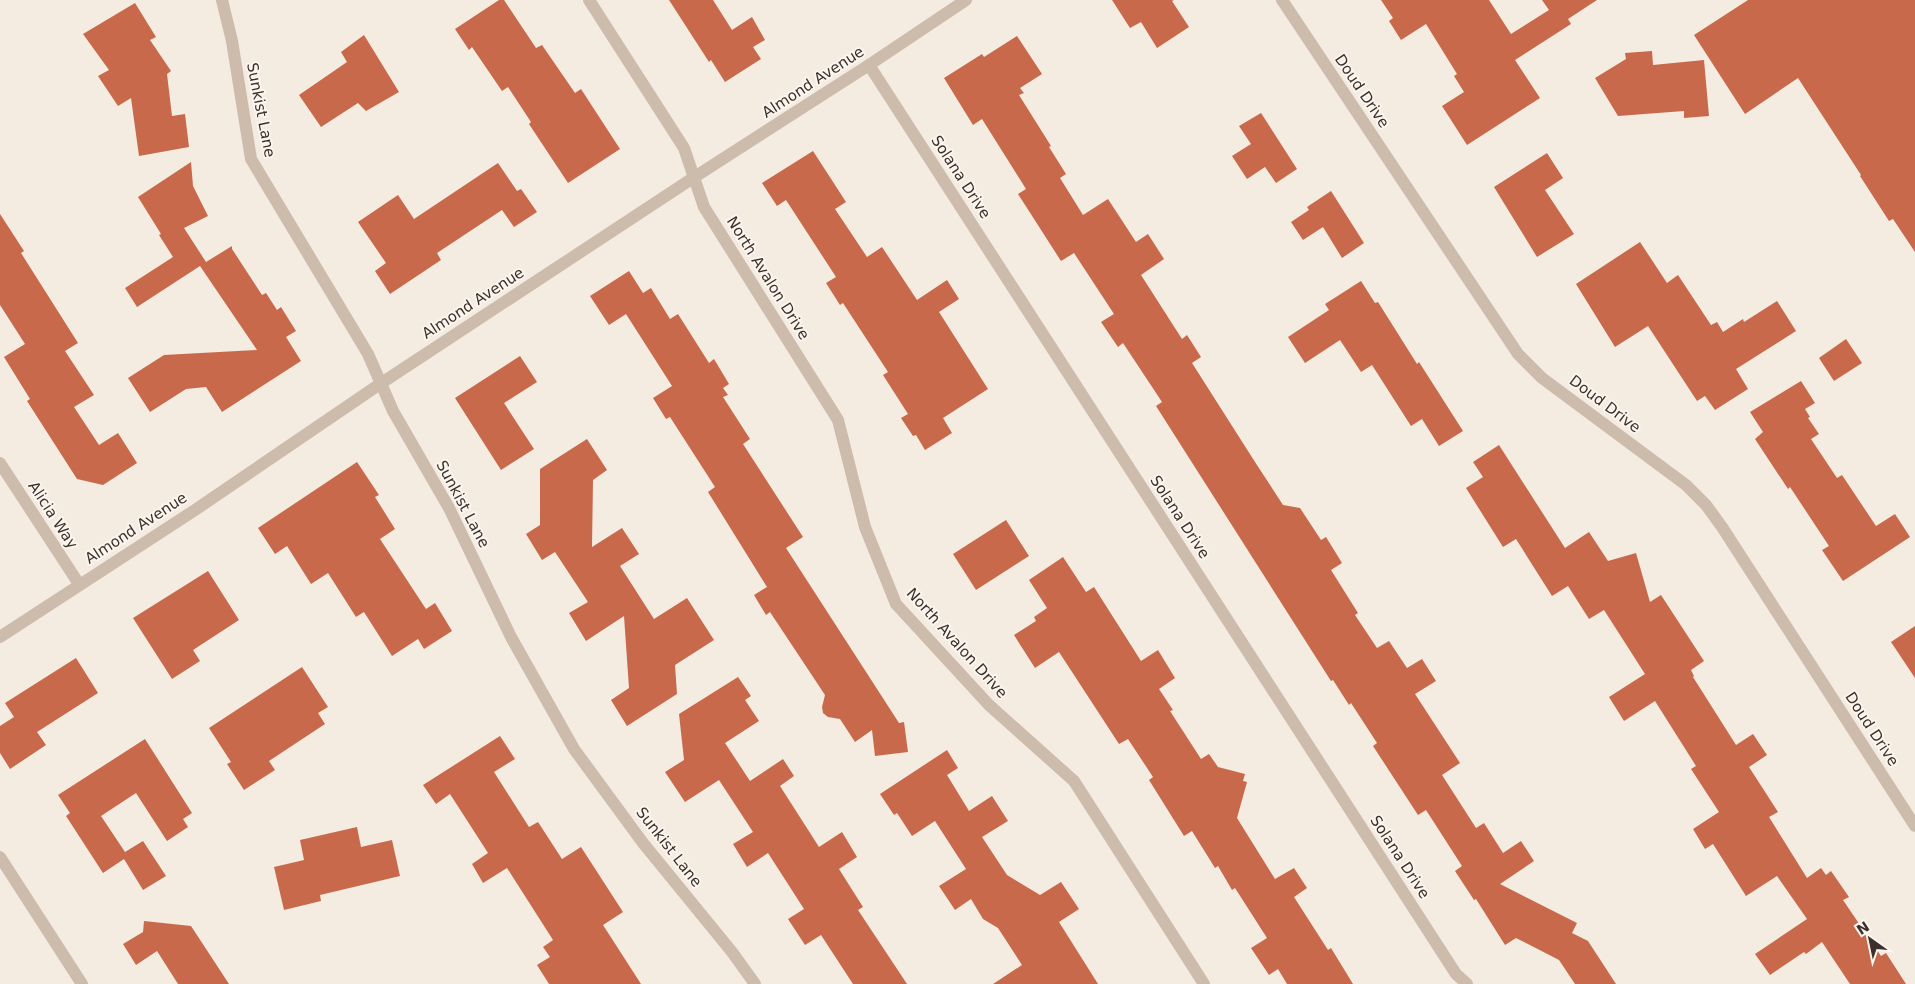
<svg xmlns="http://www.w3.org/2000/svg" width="1915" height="984" font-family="'DejaVu Sans',sans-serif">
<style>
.building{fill:#c8694b}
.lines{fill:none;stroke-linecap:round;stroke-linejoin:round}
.minor{stroke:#cdbbac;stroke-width:12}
.labels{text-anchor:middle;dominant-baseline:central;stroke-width:4;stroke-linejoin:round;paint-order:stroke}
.street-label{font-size:15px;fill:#3b302b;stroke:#fbf5ee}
</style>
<rect width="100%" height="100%" fill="#f4ebe1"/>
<!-- building -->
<g class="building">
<path d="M499,0h5l32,48 6,-3 33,48 6,-4 39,60 -52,34 -39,-59 2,-2 -23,-35 -6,4 -30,-44 -3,3 -14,-21z"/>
<path d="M669,0h44l19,30 20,-13 13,23 -12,7 8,12 -36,23 -14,-22 -2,2z"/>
<path d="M1112,0h62l-2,1 17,26 -32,21 -16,-26 -11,6z"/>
<path d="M1381,0h108l22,34 38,-24 -7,-10h55l-29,19 3,5 -56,36 25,38 -73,47 -25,-39 22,-14 -10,-16 3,-2 -31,-50 -25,16 -12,-19 4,-3z"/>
<path d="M1748,0h167v252l-22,-33 -4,2 -29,-45 1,-1 -63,-97 -53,36 -51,-79z"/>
<path d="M135,3l21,34 -6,3 21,31 -4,3 5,42 13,-2 4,33 -50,9 -8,-58 -13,8 -20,-30 11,-6 -26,-36z"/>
<path d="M364,35l35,57 -33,19 -8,-8 -37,24 -22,-32 48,-33 -6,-10z"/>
<path d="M1017,36l25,38 -22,14 4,5 -5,2 32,51 -2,1 17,27 -6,4 23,37 25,-16 28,43 12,-8 16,25 -23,16 41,64 5,-4 14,22 -9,6 63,99 28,43 17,3 21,32 5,-3 16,26 -11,7 27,43 -3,2 22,33 12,-7 18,27 15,-9 14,22 -21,13 45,69 -18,12 34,53 8,-5 19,30 18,-12 13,20 -34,23 77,39 -5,10 16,8 28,43h-41l-16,-24 -43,-22 -11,7 -29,-46 -2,1 -19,-29 7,-5 -36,-56 -8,5 -45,-69 4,-3 -26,-40 -2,2 -16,-25 -2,1 -175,-275 6,-4 -39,-59 -5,4 -17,-25 13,-8 -40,-61 -13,8 -43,-67 8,-5 -44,-70 -9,6 -29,-47 38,-24 2,3z"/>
<path d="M1652,51l1,14 51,-5 5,56 -25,2v-7l-66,5 -23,-38 31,-19 -1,-6z"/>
<path d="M1261,113l36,56 -21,14 -11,-16 -18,12 -15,-23 19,-12 -12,-18z"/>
<path d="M813,151l33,51 -11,7 32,48 15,-10 35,53 30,-20 12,19 -20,13 49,77 -45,29 9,15 -27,17 -9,-15 -3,1 -12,-18 7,-4 -25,-39 5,-3 -45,-69 -3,2 -14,-22 10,-6 -50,-77 -9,6 -15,-23z"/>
<path d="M1547,153l16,25 -18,12 29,44 -37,23 -43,-70z"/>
<path d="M191,162l2,24 15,30 -24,12 22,34 26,-16v3l30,46 4,-2 11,17 4,-3 15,24 -10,6 15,24 -79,51 -16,-25 -20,2 -36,23 -22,-34 36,-23 93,-5 -57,-84 -63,41 -12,-19 48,-31 -14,-22 2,-1 -23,-37z"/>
<path d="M498,163l19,28 4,-2 16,23 -23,15 -12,-17 -65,43 4,7 -51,34 -15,-23 11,-8 -28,-41 40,-27 16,24z"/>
<path d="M1331,191l33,52 -22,15 -19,-31 -20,13 -12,-18 18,-12 -2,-3z"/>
<path d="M0,214l24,37 -3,2 57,90 -13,8 29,44 -20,12 25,38 19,-12 19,30 -34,22 -26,-6 -50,-78 3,-2 -26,-42 21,-13 -25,-39z"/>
<path d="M1640,242l27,41 11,-8 33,50 6,-3 6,10 20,-13 1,3 33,-21 19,30 -60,38 12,20 -33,21 -10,-14 -8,5 -49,-75 -33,21 -39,-63z"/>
<path d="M629,271l14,22 8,-5 19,31 8,-5 31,49 5,-4 15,25 -6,4 5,7 -5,2 27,42 -7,5 60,93 -17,11 113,175 5,-1 4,30 -33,4 -3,-26 -17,12 -15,-23 -12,-2 -5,-4 -1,-6 3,-12 -55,-83 -4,3 -12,-20 13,-8 -59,-95 7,-5 -45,-70 -4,2 -13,-21 19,-12 -46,-72 -17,11 -19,-29z"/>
<path d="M1361,281l14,22 3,-1 39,62 2,-2 44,69 -24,15 -17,-27 -11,7 -39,-61 -11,7 -21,-32 -35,23 -17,-26 41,-27 -4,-6z"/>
<path d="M1846,339l16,24 -28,18 -15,-23z"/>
<path d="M520,356l17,26 -33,21 30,46 -33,21 -46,-72z"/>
<path d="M1801,381l14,22 -10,6 5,8 -2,1 11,16 -8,5 26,39 5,-3 34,51 19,-12 15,23 -67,44 -21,-31 7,-4 -39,-59 -2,2 -33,-50 8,-7 -13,-20z"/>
<path d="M587,439l20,31 -14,10 -1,67 30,-19 17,26 -19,12 34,53 33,-21 27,42 -39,25 2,29 -50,32 -16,-26 18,-12 -5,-72 -38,25 -17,-28 19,-11 -33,-50 -13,8 -16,-26 14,-9v-56z"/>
<path d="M1499,445l66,103 24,-16 19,29 28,-8 14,49 11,-7 43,66 -13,9 3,6 -1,1 43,68 17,-11 14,21 -18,12 29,45 -9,5 38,61 14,-10 5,7 5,-4 18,26 -6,3 38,56 5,-3 20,31h-56l-28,-42 -16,12 -2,-2 -34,23 -15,-21 52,-35 -30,-43 -31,20 -33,-52 -8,5 -12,-20 26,-17 -28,-43 5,-3 -41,-65 -31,20 -15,-24 36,-23 -41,-64 -15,9 -21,-33 -16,10 -36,-57 -13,8 -37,-59 17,-11 -10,-15z"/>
<path d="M357,462l22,33 -4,2 20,32 -15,10 46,70 9,-6 17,28 -28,18 -6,-10 -26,17 -28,-44 -8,5 -28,-44 -17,11 -24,-38 -12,8 -17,-26z"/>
<path d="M1006,520l23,36 -53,34 -23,-36z"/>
<path d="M1063,557l23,35 8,-5 47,74 17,-11 17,28 -16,11 14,21 -3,1 31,48 8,-5 9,13 27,7 -2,7 4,1 -10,36 38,61 19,-11 13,20 -13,9 34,53 3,-2 22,36h-66l-9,-15 -9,6 -18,-27 16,-10 -32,-50 -3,2 -14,-24 -3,2 -23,-37 -8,5 -35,-56 4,-3 -25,-38 -9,5 -60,-92 -24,16 -21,-33 22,-14 -2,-4 13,-9 -18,-28z"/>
<path d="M208,571l31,49 -46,30 7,11 -28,18 -39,-61z"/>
<path d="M1915,626v52l-24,-36z"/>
<path d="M76,658l22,35 -61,39 9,13 -36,24 -10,-16v-27l14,-9 -9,-14z"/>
<path d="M302,667l26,40 -10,6 7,11 -56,37 6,9 -31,20 -17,-26 4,-2 -22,-34z"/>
<path d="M738,677l13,19 -6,4 14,21 -34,22 25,38 33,-22 11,17 -14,10 39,61 23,-15 15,25 -18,12 24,38 -5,3 49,74h-54l-32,-49 -16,10 -17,-26 16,-10 -36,-56 -21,14 -14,-23 20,-12 -34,-52 -34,22 -20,-30 19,-12 -5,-46z"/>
<path d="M500,736l15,23 -21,13 35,55 9,-5 24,37 19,-12 42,65 -20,13 38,59h-92l-12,-19 13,-8 -7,-10 10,-7 -46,-72 -24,15 -11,-19 16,-11 -38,-59 -14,10 -13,-19z"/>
<path d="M145,739l47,74 -9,6 5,8 -21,14 -31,-48 -35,23 24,36 18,-11 23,35 -23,14 -19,-31 -21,14 -37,-57 4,-3 -12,-18z"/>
<path d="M947,750l11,18 -11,7 22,36 23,-15 16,25 -26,16 25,38 33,20 21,-13 18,27 -20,13 39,62h-105l29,-19 -24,-37 -15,-9 -12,-20 -16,11 -16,-24 27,-17 -31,-48 -23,15 -15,-23 -3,2 -14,-21z"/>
<path d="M357,827l4,20 31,-7 8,36 -80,19 1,6 -37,9 -10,-43 30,-7 -4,-20z"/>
<path d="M144,921l47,5 38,58h-51l-21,-33 -21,14 -13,-21 20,-12z"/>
</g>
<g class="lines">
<!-- minor -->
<g class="minor">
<path d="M222,0l10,41 19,118 117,195 25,57 56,97 62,129 63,112 69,94 89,109 23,32"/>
<path d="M589,0l95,148 20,59 134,213 27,107 31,77 93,101 85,76 130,203"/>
<path d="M1282,0l236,354 24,24 144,107 20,20 16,22 193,299"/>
<path d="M869,65l587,909 11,10"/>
<path d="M0,463l79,121"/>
<path d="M0,637l195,-127 185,-126 313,-206 176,-113 97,-65"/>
<path d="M0,857l82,127"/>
</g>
</g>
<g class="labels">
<!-- street labels -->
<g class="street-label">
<text transform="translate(813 82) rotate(-33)">Almond Avenue</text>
<text transform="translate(1362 91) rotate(56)">Doud Drive</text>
<text transform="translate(261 110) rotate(79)">Sunkist Lane</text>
<text transform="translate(961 177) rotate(57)">Solana Drive</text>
<text transform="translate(768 278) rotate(58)">North Avalon Drive</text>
<text transform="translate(473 303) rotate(-33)">Almond Avenue</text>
<text transform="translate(1605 404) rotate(37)">Doud Drive</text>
<text transform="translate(463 504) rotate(62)">Sunkist Lane</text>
<text transform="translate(53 515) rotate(57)">Alicia Way</text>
<text transform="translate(1180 517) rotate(57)">Solana Drive</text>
<text transform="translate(136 528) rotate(-33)">Almond Avenue</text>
<text transform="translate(957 643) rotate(48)">North Avalon Drive</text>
<text transform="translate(1872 729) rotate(57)">Doud Drive</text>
<text transform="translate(669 847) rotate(52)">Sunkist Lane</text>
<text transform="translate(1400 857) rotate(57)">Solana Drive</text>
</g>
</g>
<!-- north arrow -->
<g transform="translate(1870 939) rotate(327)" stroke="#fbf5ee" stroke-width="4" paint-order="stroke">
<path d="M0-4L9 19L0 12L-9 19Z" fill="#3b302b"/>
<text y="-8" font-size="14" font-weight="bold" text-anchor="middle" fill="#3b302b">N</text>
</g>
</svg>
